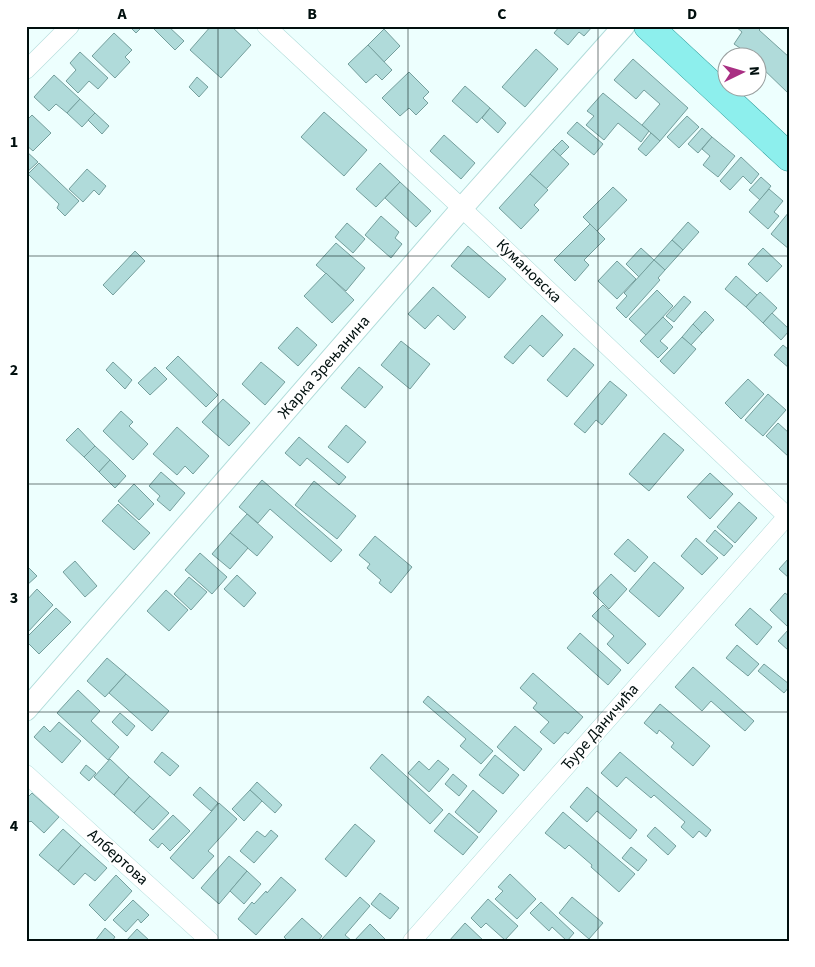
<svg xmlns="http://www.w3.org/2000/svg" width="815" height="967" font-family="'Source Sans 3',sans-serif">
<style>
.building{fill:#b0dbda;stroke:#759f9d}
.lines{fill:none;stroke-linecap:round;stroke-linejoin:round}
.minor-casing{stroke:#b1dcda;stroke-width:19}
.tertiary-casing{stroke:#b1dcda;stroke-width:23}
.primary-casing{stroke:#2b9997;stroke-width:29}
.minor{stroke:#fff;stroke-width:18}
.tertiary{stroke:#fff;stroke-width:21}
.primary{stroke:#8defed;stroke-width:28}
.grid{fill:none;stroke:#010f0e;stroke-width:1;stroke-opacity:0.55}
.labels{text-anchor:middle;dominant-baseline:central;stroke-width:4;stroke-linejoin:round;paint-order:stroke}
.street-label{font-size:16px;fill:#010f0e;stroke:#fff}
.neatline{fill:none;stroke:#010f0e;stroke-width:2}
.grid-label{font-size:16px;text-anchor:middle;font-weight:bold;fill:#010f0e}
</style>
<rect width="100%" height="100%" fill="#edfffe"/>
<!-- building -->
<g class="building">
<path d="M129,26h14l-7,7z"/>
<path d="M151,26h17l16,15 -9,9z"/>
<path d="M211,26h20l20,19 -30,33 -31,-28z"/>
<path d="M560,26h33l-9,10 -5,-4 -11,13 -14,-12z"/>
<path d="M735,26h28l-4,4 30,27v37l-31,-30v-6h-8l-10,-10 -6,-4 8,-12z"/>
<path d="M384,29l16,17 -16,16 -16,-17z"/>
<path d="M114,33l18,17 -7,7 5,5 -15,16 -23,-22z"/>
<path d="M368,45l24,25 -10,10 -6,-6 -10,9 -18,-19z"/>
<path d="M536,49l22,20 -33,38 -23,-20z"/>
<path d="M80,52l28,26 -10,11 -9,-8 -11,12 -12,-12 10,-11 -6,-7z"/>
<path d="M633,59l55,49 -28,33 -18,-16 18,-21 -16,-14 -8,9 -22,-19z"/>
<path d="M409,72l20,20 -6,6 5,5 -12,12 -7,-7 -9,8 -18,-18z"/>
<path d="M54,75l26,24 -13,14 -11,-9 -7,7 -15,-14z"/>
<path d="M197,77l11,10 -9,10 -10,-10z"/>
<path d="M465,86l25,22 -13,15 -25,-22z"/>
<path d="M603,93l46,38 -8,11 -23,-19 -14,17 -18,-15 8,-9 -7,-5z"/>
<path d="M80,99l15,14 -13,14 -15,-14z"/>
<path d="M490,108l16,15 -8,10 -16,-15z"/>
<path d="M324,112l43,38 -23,26 -43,-39z"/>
<path d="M95,113l14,13 -7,8 -14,-14z"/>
<path d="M32,115l19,18 -18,18 -7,-6v-24z"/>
<path d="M687,116l12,11 -20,21 -12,-11z"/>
<path d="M577,122l26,22 -9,11 -27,-22z"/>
<path d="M702,128l10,9 -14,16 -10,-9z"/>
<path d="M651,133l9,8 -14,15 -8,-7z"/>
<path d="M444,135l31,28 -14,16 -31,-28z"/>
<path d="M712,137l23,19 -17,21 -15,-12 7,-9 -8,-7z"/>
<path d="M562,140l7,7 -9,9 -7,-7z"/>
<path d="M553,149l16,15 -23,25 -16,-15z"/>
<path d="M26,151l12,11 -12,11z"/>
<path d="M741,157l18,17 -8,10 -8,-8 -13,14 -10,-9z"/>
<path d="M39,163l40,38 -14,15 -8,-8 2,-4 -31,-30z"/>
<path d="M380,163l20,19 -24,25 -20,-18z"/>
<path d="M87,169l19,17 -7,9 -5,-5 -11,12 -14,-13z"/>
<path d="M530,174l18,16 -14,15 5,5 -18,19 -22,-21z"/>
<path d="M761,177l10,9 -11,14 -11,-10z"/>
<path d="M400,182l31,29 -15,16 -31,-29z"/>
<path d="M613,187l14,13 -30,31 -14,-14z"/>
<path d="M769,189l14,12 -9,11 5,4 -11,13 -19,-17z"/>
<path d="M789,212v37l-18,-15z"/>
<path d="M381,216l18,16 -4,6 7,6 -11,14 -26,-23z"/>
<path d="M688,222l11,10 -16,18 -11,-10z"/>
<path d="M347,223l18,16 -12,14 -18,-16z"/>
<path d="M590,224l15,15 -21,21 5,5 -14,16 -21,-21z"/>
<path d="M672,240l11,10 -18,20 -11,-10z"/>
<path d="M336,243l29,25 -19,23 -30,-26z"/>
<path d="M468,246l38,33 -17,19 -38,-32z"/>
<path d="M641,248l13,12 -15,17 -13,-13z"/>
<path d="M763,248l19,18 -15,16 -19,-18z"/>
<path d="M135,251l10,10 -32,34 -10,-10z"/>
<path d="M654,260l11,10 -7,8 2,2 -34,38 -10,-10 11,-12 -3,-3z"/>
<path d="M617,261l19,18 -19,20 -19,-18z"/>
<path d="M326,273l28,27 -22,23 -28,-27z"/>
<path d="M736,276l21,19 -11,12 -21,-18z"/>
<path d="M433,287l33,30 -12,13 -16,-15 -13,14 -17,-15z"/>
<path d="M657,290l16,16 -27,29 -17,-16z"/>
<path d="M760,292l17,16 -14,15 -17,-16z"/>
<path d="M684,296l7,6 -17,20 -8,-6z"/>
<path d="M705,311l9,9 -12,13 -9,-9z"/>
<path d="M772,313l17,16v2l-8,9 -18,-17z"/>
<path d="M542,315l21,20 -20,22 -13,-12 -17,19 -9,-7z"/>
<path d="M663,317l10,10 -13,14 8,7 -10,10 -18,-17z"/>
<path d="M693,324l9,9 -11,12 -9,-8z"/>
<path d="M297,327l20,18 -19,21 -20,-18z"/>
<path d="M682,337l14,12 -22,25 -14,-13z"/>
<path d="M401,341l29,23 -20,25 -29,-24z"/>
<path d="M783,345l6,5v18l-15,-13z"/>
<path d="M574,348l20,17 -27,32 -20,-17z"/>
<path d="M178,356l40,39 -12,12 -40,-39z"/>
<path d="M113,362l19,18 -7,9 -19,-19z"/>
<path d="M261,362l24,20 -20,23 -23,-21z"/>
<path d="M155,367l12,12 -17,16 -12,-12z"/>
<path d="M359,367l24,20 -18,21 -24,-20z"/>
<path d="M748,379l16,15 -23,25 -16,-16z"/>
<path d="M610,381l17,14 -25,30 -6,-5 -11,13 -11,-9z"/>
<path d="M768,394l18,16 -23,26 -18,-16z"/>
<path d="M223,399l27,24 -21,23 -27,-24z"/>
<path d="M121,411l12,11 -4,4 19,18 -15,16 -30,-29z"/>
<path d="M778,423l11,10v24l-23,-21z"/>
<path d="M346,425l20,17 -18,21 -20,-16z"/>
<path d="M177,427l32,29 -16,18 -8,-8 -8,9 -24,-21z"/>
<path d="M78,428l17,18 -11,11 -18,-17z"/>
<path d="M664,433l20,17 -35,41 -20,-17z"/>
<path d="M299,437l47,40 -7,8 -32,-27 -7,8 -15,-13z"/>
<path d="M95,446l15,14 -11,12 -15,-15z"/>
<path d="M110,460l16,16 -11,12 -16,-16z"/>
<path d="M161,472l24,21 -15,18 -13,-11 3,-4 -11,-10z"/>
<path d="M710,473l23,21 -23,25 -23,-22z"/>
<path d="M262,480l80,70 -11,12 -61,-53 -12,14 -19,-16z"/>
<path d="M314,481l42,35 -19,23 -42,-34z"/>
<path d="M134,484l20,20 -15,16 -21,-19z"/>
<path d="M739,502l18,16 -22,25 -18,-16z"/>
<path d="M118,504l32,29 -16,17 -32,-29z"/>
<path d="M247,514l26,23 -16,19 -27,-23z"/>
<path d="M715,530l18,16 -9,10 -18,-15z"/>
<path d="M230,533l18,15 -18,21 -18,-15z"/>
<path d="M375,536l37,31 -21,26 -12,-10 2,-3 -14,-12 3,-4 -11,-9z"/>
<path d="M696,538l22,20 -16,17 -21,-19z"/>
<path d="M628,539l20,18 -13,15 -21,-18z"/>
<path d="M200,553l27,24 -15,17 -27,-24z"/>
<path d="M789,558v20l-10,-9z"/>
<path d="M75,561l22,25 -12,11 -22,-25z"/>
<path d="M654,562l30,26 -25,29 -30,-26z"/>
<path d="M26,565l11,11 -11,10z"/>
<path d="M611,574l16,15 -18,20 -16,-16z"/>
<path d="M237,575l19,18 -12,14 -20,-18z"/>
<path d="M189,577l18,15 -16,18 -17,-16z"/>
<path d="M37,589l16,16 -26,28 -1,-32z"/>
<path d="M166,590l22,20 -19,21 -22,-20z"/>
<path d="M785,593l4,3v28l-2,2 -17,-16z"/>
<path d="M603,605l43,39 -18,20 -21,-20 7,-8 -22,-20z"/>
<path d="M56,608l15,14 -32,32 -13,-13v-3z"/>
<path d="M750,608l22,19 -15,18 -22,-20z"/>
<path d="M789,629v20l-1,1 -10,-9z"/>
<path d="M580,633l41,37 -13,15 -41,-37z"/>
<path d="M737,645l22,19 -11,12 -22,-18z"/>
<path d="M107,658l19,16 -21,23 -18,-16z"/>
<path d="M764,664l25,20v3l-5,6 -26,-22z"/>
<path d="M693,667l61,54 -9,10 -34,-30 -9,10 -27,-24z"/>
<path d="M533,673l50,44 -15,17 -3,-2 -11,12 -14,-12 9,-10 -16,-14 4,-5 -17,-15z"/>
<path d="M126,674l43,37 -17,20 -43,-38z"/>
<path d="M78,690l22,21 -9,10 28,26 -11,13 -51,-47z"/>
<path d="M428,696l65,55 -12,13 -21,-18 6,-7 -43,-37z"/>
<path d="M660,704l50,42 -17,20 -22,-19 3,-4 -15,-13 -2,4 -13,-11z"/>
<path d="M120,713l15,13 -8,10 -15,-14z"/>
<path d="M59,722l22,19 -19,22 -28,-26 10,-11 6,6z"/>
<path d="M515,726l27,23 -18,22 -27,-24z"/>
<path d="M162,752l17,14 -9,10 -16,-14z"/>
<path d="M620,752l91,78 -5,7 -7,-6 -6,7 -12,-11 4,-5 -31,-27 -3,3 -25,-21 -9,10 -16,-14z"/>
<path d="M382,754l61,56 -13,14 -60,-56z"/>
<path d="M495,755l24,20 -16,19 -24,-19z"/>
<path d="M110,759l19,18 -15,18 -20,-18z"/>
<path d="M438,760l11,9 -20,23 -21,-19 11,-12 10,9z"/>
<path d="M86,765l10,8 -7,8 -9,-8z"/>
<path d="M453,774l14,12 -8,10 -14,-12z"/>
<path d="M129,777l21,19 -16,17 -20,-18z"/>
<path d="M257,782l25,23 -7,8 -25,-23z"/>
<path d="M200,787l18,16 -7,8 -18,-16z"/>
<path d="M587,787l50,43 -7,9 -33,-28 -10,11 -17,-15z"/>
<path d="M250,790l12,11 -18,20 -12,-12z"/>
<path d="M473,790l24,21 -18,22 -24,-21z"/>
<path d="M32,793l27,24 -15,16 -13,-12 -1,1 -4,-3v-20z"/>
<path d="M150,796l19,17 -16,17 -19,-17z"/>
<path d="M219,803l18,16 -29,32 6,5 -21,23 -23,-21z"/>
<path d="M563,812l72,62 -16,18 -28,-25 1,-2 -23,-20 -4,4 -20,-16z"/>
<path d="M449,813l29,24 -15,18 -29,-24z"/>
<path d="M173,815l17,16 -20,20 -8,-8 -4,5 -9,-8z"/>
<path d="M355,824l20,17 -29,36 -21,-18z"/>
<path d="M655,827l21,19 -8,9 -21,-19z"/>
<path d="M63,829l18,16 -23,26 -19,-16z"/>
<path d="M271,830l7,6 -24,27 -14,-12 17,-20 8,6z"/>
<path d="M81,845l26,23 -12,13 -10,-8 -11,12 -16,-14z"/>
<path d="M631,847l16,13 -9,11 -16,-13z"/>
<path d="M229,856l18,15 -28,33 -18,-16z"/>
<path d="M247,871l14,13 -17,20 -14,-13z"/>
<path d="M510,874l26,25 -19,20 -22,-20 8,-8 -5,-4z"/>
<path d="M116,875l16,16 -27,30 -16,-16z"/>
<path d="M281,877l15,13 -40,45 -18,-16 14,-17 2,2 12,-13 1,2z"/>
<path d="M380,893l19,15 -9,11 -19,-15z"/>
<path d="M360,897l10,9 -25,29 7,6h-28l-2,-2z"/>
<path d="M572,897l31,26 -14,16 -30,-26z"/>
<path d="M488,899l30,27 -13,14 -19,-17 -5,5 -10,-10z"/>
<path d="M133,900l16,15 -8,8 -3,-4 -12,13 -13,-12z"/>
<path d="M541,902l33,31 -7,8 -15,-14 -3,4 -19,-18z"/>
<path d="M302,918l20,18 -4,5h-32l1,-1 -3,-3z"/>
<path d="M465,923l19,18h-35z"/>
<path d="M370,924l17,17h-33z"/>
<path d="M105,928l10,9 -3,4h-17z"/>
<path d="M137,929l13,12h-24z"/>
</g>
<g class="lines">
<defs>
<g id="minor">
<path d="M266,26l185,172 338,320"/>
<path d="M26,70l44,-44"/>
<path d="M26,774l184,167"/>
<path d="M412,941l377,-427"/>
</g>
<path id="tertiary" d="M26,710l436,-502 162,-182"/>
<path id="primary" d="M648,26l141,131"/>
</defs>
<!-- minor casing -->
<use href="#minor" class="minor-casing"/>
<!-- tertiary casing -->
<use href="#tertiary" class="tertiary-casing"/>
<!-- primary casing -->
<use href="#primary" class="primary-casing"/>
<!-- minor -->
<use href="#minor" class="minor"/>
<!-- tertiary -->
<use href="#tertiary" class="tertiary"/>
<!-- primary -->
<use href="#primary" class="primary"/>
</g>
<!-- grid -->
<path class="grid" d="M218,26v915M408,26v915M598,26v915M26,256h763M26,484h763M26,712h763"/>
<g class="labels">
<!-- street labels -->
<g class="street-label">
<text transform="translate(529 271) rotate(44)">Кумановска</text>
<text transform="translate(324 367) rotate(-49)">Жарка Зрењанина</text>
<text transform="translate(600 727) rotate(-49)">Ђуре Даничића</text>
<text transform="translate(118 857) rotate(42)">Албертова</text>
</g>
</g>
<!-- border -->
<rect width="815" height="967" fill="none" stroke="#ffffff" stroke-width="55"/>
<!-- north arrow -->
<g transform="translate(742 72) rotate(85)"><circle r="24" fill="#ffffff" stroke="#999f9f"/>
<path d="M0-4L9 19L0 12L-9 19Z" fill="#a92f83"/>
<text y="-8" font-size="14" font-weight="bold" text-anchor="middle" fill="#010f0e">N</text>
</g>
<rect x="28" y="28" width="760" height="912" class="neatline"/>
<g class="grid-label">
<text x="122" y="19">A</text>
<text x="312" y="19">B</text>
<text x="502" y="19">C</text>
<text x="692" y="19">D</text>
<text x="14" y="147">1</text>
<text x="14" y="375">2</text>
<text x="14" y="603">3</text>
<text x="14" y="831">4</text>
</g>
</svg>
